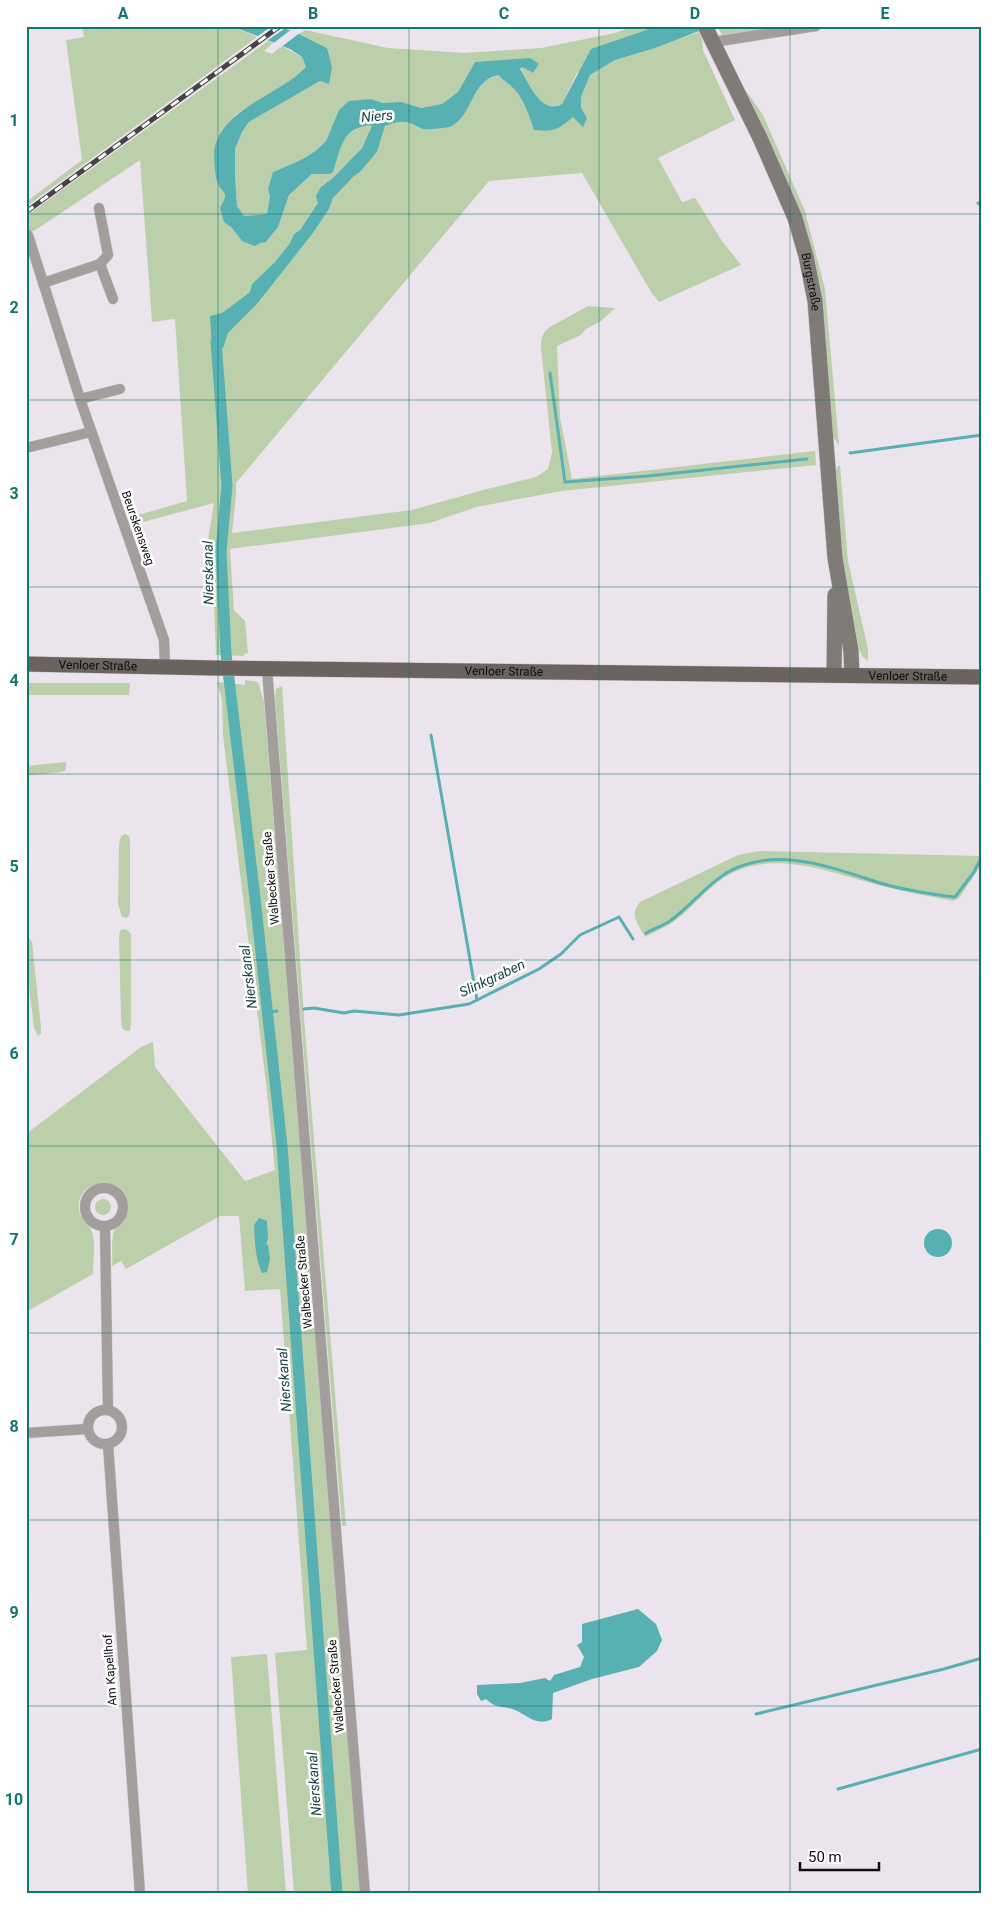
<svg xmlns="http://www.w3.org/2000/svg" width="1008" height="1920" font-family="Roboto,sans-serif">
<style>
.green{fill:#bccfab}
.water{fill:#57b0b2}
.pier{fill:#ece4ed}
.lines{fill:none;stroke-linecap:round;stroke-linejoin:round}
.stream{stroke:#57b0b2;stroke-width:3}
.canal{stroke:#57b0b2;stroke-width:11}
.street-casing{stroke:#c9c2ca;stroke-width:11}
.secondary-casing{stroke:#c9c2ca;stroke-width:16}
.primary-casing{stroke:#c9c2ca;stroke-width:16}
.street{stroke:#a39e9c;stroke-width:10}
.secondary{stroke:#817b78;stroke-width:15}
.primary{stroke:#6a635e;stroke-width:15}
.rail-casing{stroke:#464347;stroke-width:5}
.rail{stroke:#fff;stroke-width:3;stroke-dasharray:9;stroke-linecap:butt}
.grid{fill:none;stroke:#0f766e;stroke-width:1;stroke-opacity:0.55}
.labels{text-anchor:middle;dominant-baseline:central;stroke-width:5;stroke-linejoin:round;paint-order:stroke}
.street-label{font-size:12px;fill:#0f0d10;stroke:#fff}
.water-label{font-size:14px;font-style:italic;fill:#1a4444;stroke:#fff}
.neatline{fill:none;stroke:#0f766e;stroke-width:2}
.grid-label{font-size:16px;text-anchor:middle;font-weight:bold;fill:#0f766e}
</style>
<rect width="100%" height="100%" fill="#ece4ed"/>
<!-- green -->
<g class="green">
<path d="M82,26h150l25,11 -231,170v-5l56,-42 -16,-120 18,-3z"/>
<path d="M633,26h25l-20,8 -61,39 -15,31c-21,12 -33,-22 -42,-36l2,-1 11,6 6,-9 -64,-2 -17,30 -15,12 -22,4 -20,-5h-18l-12,-4 -32,11 -13,31c-14,16 -34,23 -53,31l-5,17 2,8 -3,17 -23,2 -7,-10 -2,-31v-26l7,-17 7,-10 71,-41 9,3 -2,-36 -28,-14 6,-4 83,18 76,5 77,-5 74,-15z"/>
<path d="M717,26h73l-67,11z"/>
<path d="M699,32l3,7 1,11 32,70 -77,38 24,44 13,-4 27,43 19,24 -82,37 -8,-10 -69,-119 -93,8 -253,302v13l-4,37 180,-23 71,-20 53,-13 12,-8 4,-17 -11,-104c0,-9 1,-16 9,-21l38,-21 27,2 -14,13 -15,8 -5,6 -24,11 3,71 12,62 243,-28 1,14 -254,26 -86,16 -46,16 -200,26 4,61 11,11 3,32 -4,1v2l-28,-1 -3,-72 -5,-44 6,-36 -86,23 -4,-7 63,-18 -12,-182 -23,3 -12,-162 -106,71h-8v-15l242,-175 5,2 -9,8 8,3 10,-8 20,11 4,10 -10,11 -61,37 -18,68 8,8 7,37 10,13 24,1 12,-15 11,-32 23,-21h17c8,-17 12,-42 32,-47 4,-1 7,-2 11,-1 -8,26 -29,45 -51,61l-3,16 -18,27 -6,4 -4,9 -15,19 -23,22 -2,8 -28,21 6,20 29,-29 56,-71 16,-24 4,-11 20,-21 7,-5 17,-20 8,-26c6,-2 13,-5 19,-4 6,0 13,5 19,7 3,1 23,-1 27,-2 23,-10 21,-48 50,-52 4,7 9,8 14,14 10,10 15,27 20,41l47,-22v-11l9,-22 25,-15z"/>
<path d="M747,92l16,23 42,96 20,78 14,156 -7,-10 -11,-145 -20,-74 -56,-123z"/>
<path d="M840,465l8,96 20,88v12l-6,-5 -5,-11 -15,-85 -7,-86 2,-7z"/>
<path d="M245,680l13,2 6,20 97,1192h-67l-19,-241 32,-3 -27,-361 -35,2 -6,-75h-19l-94,53 -5,-8 -9,5c1,-10 -1,-21 1,-31 2,-13 18,-15 13,-34 -6,-24 -42,-23 -47,1 -3,16 9,18 13,30 4,12 1,30 1,42l-67,38v-178l115,-87 12,-5 2,25 90,114 30,-11 -9,-87 -43,-347 -1,-36 -5,-18 28,3z"/>
<path d="M26,683h104l-1,12h-103z"/>
<path d="M282,686l22,332 42,508h-4l-67,-827 1,-10z"/>
<path d="M66,762v8l-5,2 -35,4v-10z"/>
<path d="M125,834l4,2 1,5v70l-1,5 -3,2 -4,-1 -4,-13 1,-60 2,-8z"/>
<path d="M759,851l223,5v8l-23,34 -6,3c-24,-5 -48,-9 -71,-15 -49,-12 -103,-37 -152,-12 -22,12 -37,34 -58,49 -8,5 -18,9 -27,14 -7,-13 -16,-22 -5,-35l98,-47z"/>
<path d="M123,929l4,1 4,4v89l-1,8h-4l-4,-3 -1,-11 -2,-81 1,-5z"/>
<path d="M30,939l2,3 9,86v6l-3,2 -4,-8 -8,-66v-22z"/>
<circle cx="103" cy="1207" r="8"/>
<path d="M267,1654l19,240h-38l-17,-237z"/>
</g>
<!-- water -->
<g class="water">
<path d="M232,26h47l20,8 28,14 5,19 -3,17 -9,-3 -71,41 -7,10 -7,17v26l2,31 7,10 23,-2 3,-17 -2,-8 5,-17c19,-8 39,-15 53,-31l13,-31 10,-9 22,-2 12,4 18,-1 20,6 21,-4 16,-12 17,-30 55,-4 9,6 -6,9 -11,-6 -2,2c9,13 21,47 42,35l29,-55 67,-23h54l-57,22 -40,12 -25,15 -9,22v11l6,10 -4,9 -10,-10c-15,13 -20,15 -39,13 -5,-14 -10,-31 -20,-41 -5,-6 -11,-8 -15,-14 -28,4 -26,42 -49,52 -4,1 -24,3 -27,2 -6,-2 -12,-7 -19,-7 -6,-1 -13,2 -19,4l-8,26 -17,20 -7,5 -20,21 -4,11 -16,24 -56,71 -29,29 -5,15 -11,-1 -2,-31 12,-3 28,-21 2,-8 23,-22 15,-19 4,-9 6,-4 18,-27 -2,-7 5,-9 13,-10 28,-29 10,-22c-4,-1 -7,0 -11,1 -20,5 -22,28 -28,45l-3,2h-18l-23,21 -11,32 -12,15 -6,1 -5,3 -13,-5 -10,-13 -8,-6 -4,-14c11,-19 1,-13 -3,-27 -2,-6 -4,-28 -2,-34 10,-40 65,-52 91,-80l-4,-10 -12,-8z"/>
<path d="M259,1218l8,3 1,18 -2,5 2,1 2,14 -3,13 -5,1c-7,-16 -7,-31 -8,-48z"/>
<circle cx="938" cy="1243" r="14"/>
<path d="M638,1609l18,15 6,16 -5,11 -18,16 -47,12 -39,14 -1,26c-15,8 -25,-4 -37,-9 -12,-5 -18,0 -29,-11l-5,2 -4,-7v-9l43,-2 25,-5 5,3 4,-6 26,-8 4,-10 -7,-12 5,-3v-18z"/>
</g>
<!-- pier -->
<g class="pier">
<path d="M272,26l15,1 -22,15 -10,-4z"/>
<path d="M292,29l9,3 -21,16 -9,-3z"/>
</g>
<g class="lines">
<!-- stream -->
<g class="stream">
<path d="M978,203l4,3"/>
<path d="M550,373l15,109 83,-6 159,-17"/>
<path d="M850,453l132,-18"/>
<path d="M431,735l46,265"/>
<path d="M646,933c8,-4 16,-7 24,-12 21,-15 36,-36 58,-49 48,-27 105,-4 152,11 20,6 55,12 75,14l19,-25 7,-14"/>
<path d="M304,1009l10,-1 30,5 10,-2 45,4 70,-11 70,-35 22,-15 19,-19 39,-18 14,22"/>
<path d="M268,1012l9,-1"/>
<path d="M756,1714l188,-45 38,-11"/>
<path d="M838,1789l144,-40"/>
</g>
<!-- canal -->
<path class="canal" d="M220,335l-4,6 11,145 -6,65 5,103 29,244 27,248 55,748"/>
<defs>
<g id="street">
<path d="M713,44l7,-3 96,-15"/>
<path d="M28,235l52,164 84,241 1,26"/>
<path d="M100,264l13,35"/>
<path d="M43,283l57,-19 8,-9 -9,-47"/>
<path d="M80,399l40,-10"/>
<path d="M26,448l65,-16"/>
<path d="M267,669l98,1225"/>
<circle cx="104" cy="1207" r="19"/>
<path d="M105,1227l3,183"/>
<circle cx="105" cy="1427" r="17"/>
<path d="M26,1433l61,-4"/>
<path d="M108,1444l32,450"/>
</g>
<g id="secondary">
<path id="s1" d="M705,26l55,112 35,80 11,38 9,45 20,257 16,93 1,24"/>
<path d="M834,675l1,-80"/>
</g>
<g id="primary">
<path id="s2" d="M26,664l188,4 768,9"/>
</g>
</defs>
<!-- street casing -->
<use href="#street" class="street-casing"/>
<!-- secondary casing -->
<use href="#secondary" class="secondary-casing"/>
<!-- primary casing -->
<use href="#primary" class="primary-casing"/>
<!-- street -->
<use href="#street" class="street"/>
<!-- secondary -->
<use href="#secondary" class="secondary"/>
<!-- primary -->
<use href="#primary" class="primary"/>
<defs>
<path id="rail" d="M26,212l254,-186"/>
</defs>
<!-- rail casing -->
<use href="#rail" class="rail-casing"/>
<!-- rail -->
<use href="#rail" class="rail"/>
</g>
<!-- grid -->
<path class="grid" d="M218,26v1868M409,26v1868M599,26v1868M790,26v1868M26,214h956M26,400h956M26,587h956M26,774h956M26,960h956M26,1146h956M26,1333h956M26,1520h956M26,1706h956"/>
<g class="labels">
<!-- street labels -->
<g class="street-label">
<text stroke="none"><textPath href="#s1" startOffset="278">Burgstraße</textPath></text>
<text transform="translate(138 528) rotate(71)">Beurskensweg</text>
<text stroke="none"><textPath href="#s2" startOffset="72">Venloer Straße</textPath></text>
<text stroke="none"><textPath href="#s2" startOffset="478">Venloer Straße</textPath></text>
<text stroke="none"><textPath href="#s2" startOffset="882">Venloer Straße</textPath></text>
<text transform="translate(271 878) rotate(-95)">Walbecker Straße</text>
<text transform="translate(304 1282) rotate(-95)">Walbecker Straße</text>
<text transform="translate(110 1670) rotate(-94)">Am Kapellhof</text>
<text transform="translate(336 1686) rotate(-95)">Walbecker Straße</text>
</g>
<!-- water labels -->
<g class="water-label">
<text transform="translate(377 116) rotate(-5)">Niers</text>
<text transform="translate(208 573) rotate(-91)">Nierskanal</text>
<text transform="translate(248 977) rotate(-97)">Nierskanal</text>
<text transform="translate(492 978) rotate(-25)">Slinkgraben</text>
<text transform="translate(284 1380) rotate(-94)">Nierskanal</text>
<text transform="translate(314 1784) rotate(-94)">Nierskanal</text>
</g>
</g>
<!-- border -->
<rect width="1008" height="1920" fill="none" stroke="#ffffff" stroke-width="55"/>
<!-- scale -->
<path d="M800 1862v8h79v-8" fill="none" stroke="#0f0d10" stroke-width="2.5"/>
<text x="808" y="1862" font-size="15" fill="#0f0d10" stroke="#ffffff" stroke-width="4" paint-order="stroke">50 m</text>
<rect x="28" y="28" width="952" height="1864" class="neatline"/>
<g class="grid-label">
<text x="123" y="19">A</text>
<text x="313" y="19">B</text>
<text x="504" y="19">C</text>
<text x="695" y="19">D</text>
<text x="885" y="19">E</text>
<text x="14" y="126">1</text>
<text x="14" y="313">2</text>
<text x="14" y="499">3</text>
<text x="14" y="686">4</text>
<text x="14" y="872">5</text>
<text x="14" y="1059">6</text>
<text x="14" y="1245">7</text>
<text x="14" y="1432">8</text>
<text x="14" y="1618">9</text>
<text x="14" y="1805">10</text>
</g>
</svg>
